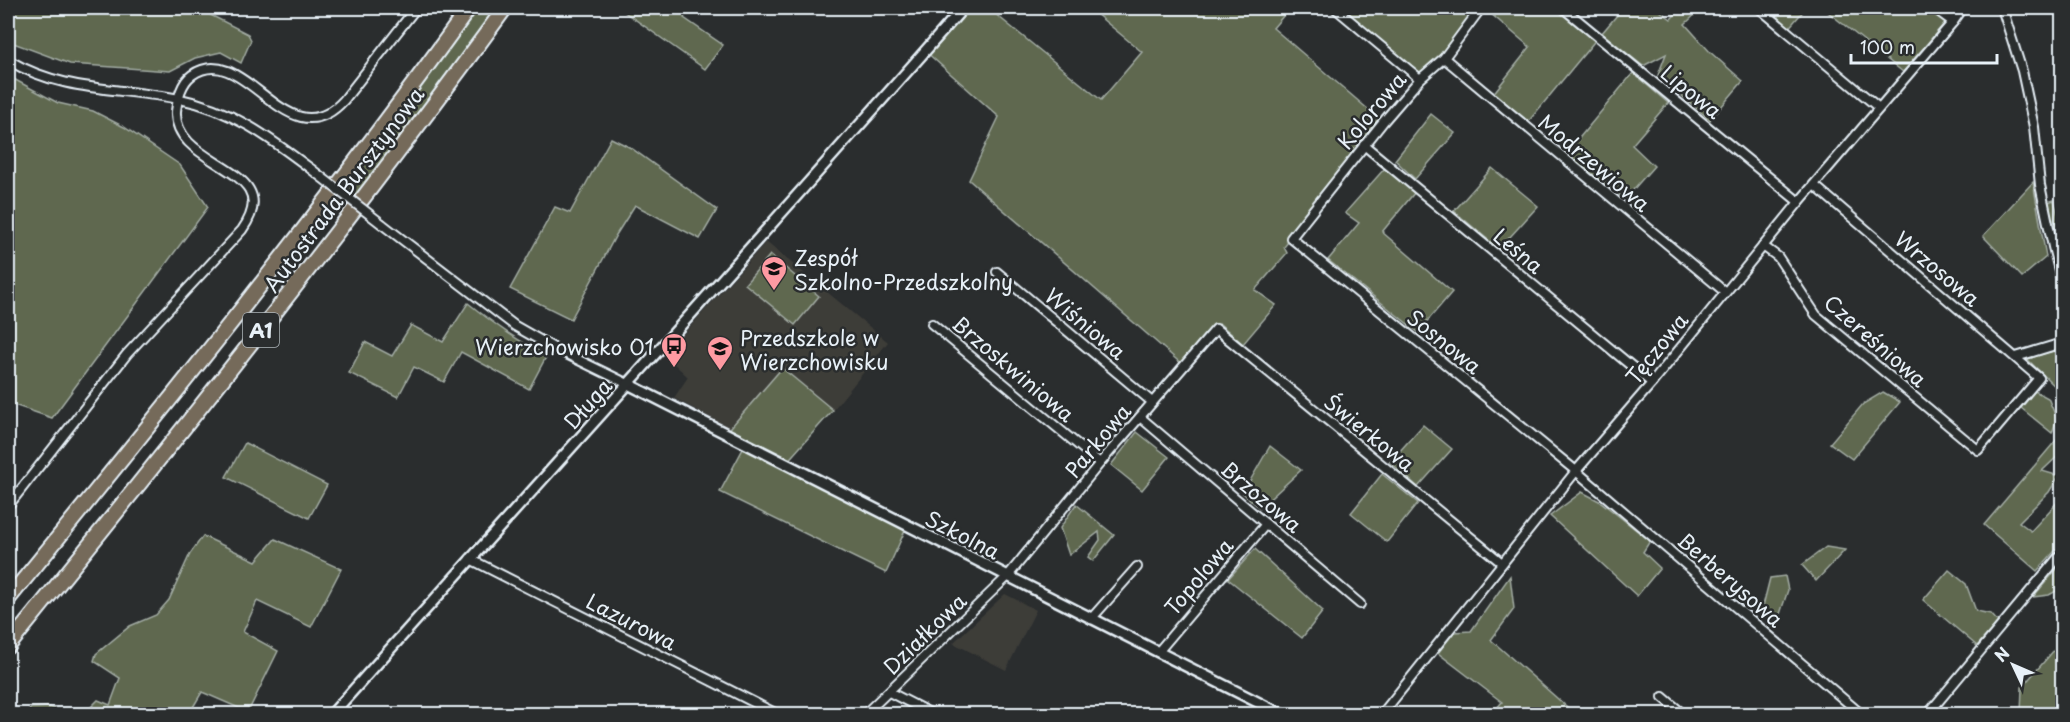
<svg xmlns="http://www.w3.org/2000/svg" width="2070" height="722" font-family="'Playpen Sans',sans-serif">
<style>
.built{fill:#3e3d39}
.green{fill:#5e684f;stroke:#a3aca4;stroke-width:1.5}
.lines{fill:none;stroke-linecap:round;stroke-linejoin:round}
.minor-casing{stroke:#e8f1f8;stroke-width:12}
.tertiary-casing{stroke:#e8f1f8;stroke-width:14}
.motorway-casing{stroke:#e8f1f8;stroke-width:18}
.minor{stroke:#2a2d2e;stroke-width:8}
.tertiary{stroke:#2a2d2e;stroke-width:9}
.motorway{stroke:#746a5a;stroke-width:14}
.minor-bridge-casing{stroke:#e8f1f8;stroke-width:12;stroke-linecap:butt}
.minor-bridge{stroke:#2a2d2e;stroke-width:8}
.labels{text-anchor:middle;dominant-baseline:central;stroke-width:5;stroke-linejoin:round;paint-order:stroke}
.shield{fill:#2a2d2e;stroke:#afb6bb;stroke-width:1.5}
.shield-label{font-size:20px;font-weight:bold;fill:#e8f1f8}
.street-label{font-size:21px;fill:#e8f1f8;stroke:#2a2d2e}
.poi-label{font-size:21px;fill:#e8f1f8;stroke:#2a2d2e;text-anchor:start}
</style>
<rect width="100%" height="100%" fill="#2a2d2e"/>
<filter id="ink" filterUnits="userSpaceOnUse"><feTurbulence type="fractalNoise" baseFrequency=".0167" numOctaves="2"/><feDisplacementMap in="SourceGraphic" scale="12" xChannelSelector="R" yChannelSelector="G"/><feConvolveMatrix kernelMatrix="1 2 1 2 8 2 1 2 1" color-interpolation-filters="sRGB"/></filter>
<g filter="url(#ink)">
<!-- built -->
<g class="built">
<path d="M766,242l122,100 -55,68 -51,-42 -52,60 -56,-30 14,-21 -23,-22z"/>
<path d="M1005,594l31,16 -30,60 -53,-27z"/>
</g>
<!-- green -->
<g class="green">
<path d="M8,8h189l51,26 3,6 -10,23 -20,-11 -26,6 -25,13 -100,-7 -62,-23z"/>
<path d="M476,8h21l-140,189 -14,-11z"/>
<path d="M619,8h70l-5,10 39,27 -18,24z"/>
<path d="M963,8h25l113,92 41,-48 -53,-44h201l-17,20 110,94 -99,125 3,6 -32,37 21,15 -33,39 -23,-20 -36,42 -215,-186 30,-63 -74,-66z"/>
<path d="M1335,8h146l-37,50 -24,21z"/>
<path d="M1484,8h79l35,29 -70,85 -35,-28 37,-47z"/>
<path d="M1623,8h33l15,11 10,-11h21l-17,16 25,28 33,29 -33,39 -52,-45 8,-21 -23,12 -41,-33z"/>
<path d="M1759,8h47l-19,22z"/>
<path d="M1823,8h111l14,11 -45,53z"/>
<path d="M1633,73l35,30 -36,42 22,21 -29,33 -59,-45z"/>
<path d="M8,76l50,27 35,8 31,16 56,38 28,42 -156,211 -44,-15z"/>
<path d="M1431,114l24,19 -40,46 -20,-19z"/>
<path d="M611,138l20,10 86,62 -17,29 -65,-34 -19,30 -45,84 -61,-30 45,-82 15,6z"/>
<path d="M1385,168l30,24 -33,40 70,60 -34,40 -90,-72 31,-37 -14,-10z"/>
<path d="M1492,168l46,38 -39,43 -45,-38z"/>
<path d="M2033,182l13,75 -24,20 -39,-41z"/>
<path d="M2054,200l8,31v35l-14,-64z"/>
<path d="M770,255l49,41 -24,29 -50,-41z"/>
<path d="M468,303c25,20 50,39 79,52l-18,34 -68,-37 -17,30 -30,-15 -16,30 -49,-24 16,-31 27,14 19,-31 32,17z"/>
<path d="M2062,348v45l-35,-34z"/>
<path d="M782,368l51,42 -48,54 122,62 -21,47 -166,-81 25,-47 -20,-11z"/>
<path d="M2035,391l13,7 9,21 -5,14 -31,-25z"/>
<path d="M1883,392l17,10 -48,57 -22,-16 33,-39z"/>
<path d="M1423,425l29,24 -34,38 -28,-25z"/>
<path d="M1137,432l32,25 -27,33 -31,-25z"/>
<path d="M2058,438h4v14l-20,19 17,5 -10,16 -30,30 12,9 31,-34v46l-25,28 -53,-46z"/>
<path d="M245,443l82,42 -18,33 -83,-41z"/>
<path d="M1270,446l31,24 -41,38 -17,-15z"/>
<path d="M1382,474l36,29 -31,39 -36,-29z"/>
<path d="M1582,492l19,10 49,39 -7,11 17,16 -23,28 -87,-80z"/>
<path d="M1076,504l38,31 -21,26 -5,-4 12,-17 -1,-8 -30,23 -9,-27z"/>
<path d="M203,536l53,25 19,-22 66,30 -30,58 -54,-26 -14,31 35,19 -30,61 -46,-20 -13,22h-105l14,-14 12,5 10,-27 -26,-17 2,-7 34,-28 26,-11 13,-15 21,-46z"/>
<path d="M1826,547l19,3 -29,31 -14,-16z"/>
<path d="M1255,549l68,62 -21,27 -74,-59z"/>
<path d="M2062,563v25l-13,7 -16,2z"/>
<path d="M1949,570l17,14 10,27 15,3 7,8 -21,24 -54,-46z"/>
<path d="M1510,576l4,33 -23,31 84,74h-83l10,-12 -64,-49 16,-21 17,-1z"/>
<path d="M1785,576l3,14 -11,33 -16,-9 9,-36z"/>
<path d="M2062,641v73h-41l1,-27z"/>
<path d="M50,707l19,7h-43l5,-6z"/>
</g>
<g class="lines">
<defs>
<g id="minor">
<path d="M1335,8l85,71"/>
<path d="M1481,8l-37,50 -24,21 -37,43 -92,116 285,233 285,243"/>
<path d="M1563,8l236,194"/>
<path d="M1759,8l120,100"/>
<path d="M1934,8l19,14"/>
<path d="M2002,8l20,63 12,56 6,58 13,62 9,35"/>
<path d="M1444,58l281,234"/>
<path d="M8,60c56,33 110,27 172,39 51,10 90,39 131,70"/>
<path d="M1364,145l288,238"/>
<path d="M382,224l133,102 37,21 76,37"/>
<path d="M1763,246l15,11 38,58 162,135 61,-72 -225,-193"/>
<path d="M997,272l155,130"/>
<path d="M932,324l168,139"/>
<path d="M2016,357l46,-14"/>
<path d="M1140,417l220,187"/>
<path d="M8,506l119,-152 115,-124c46,-64 -69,-61 -66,-119 1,-12 6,-29 16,-36 53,-37 95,88 152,25l72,-92"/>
<path d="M470,559l307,155"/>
<path d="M1091,619l46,-52"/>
<path d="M1158,652l108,-128"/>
<path d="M889,692l43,22"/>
<path d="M1663,697l20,17"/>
<path d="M865,714l142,-137 93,-114 116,-134 286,234"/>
<path d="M1382,714l194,-243 76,-88 147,-181 154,-180 10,-14"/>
<path d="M1928,714l134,-161"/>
</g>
<g id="tertiary">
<path d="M628,384l653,330"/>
<path d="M332,714c210,-235 423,-469 631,-706"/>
</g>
<g id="motorway">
<path d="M8,599c158,-193 315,-388 461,-591"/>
<path d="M8,646c170,-209 338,-420 497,-638"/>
</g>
</defs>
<!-- minor casing -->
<use href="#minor" class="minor-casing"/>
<!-- tertiary casing -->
<use href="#tertiary" class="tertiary-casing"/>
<!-- motorway casing -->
<use href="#motorway" class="motorway-casing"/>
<!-- minor -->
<use href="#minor" class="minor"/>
<!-- tertiary -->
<use href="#tertiary" class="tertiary"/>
<!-- motorway -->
<use href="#motorway" class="motorway"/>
<defs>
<path id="minor-bridge" d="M311,169l71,55"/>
</defs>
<!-- minor-bridge casing -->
<use href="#minor-bridge" class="minor-bridge-casing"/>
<!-- minor-bridge -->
<use href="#minor-bridge" class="minor-bridge"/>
</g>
</g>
<!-- icons -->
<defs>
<symbol id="school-pin" viewBox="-11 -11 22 30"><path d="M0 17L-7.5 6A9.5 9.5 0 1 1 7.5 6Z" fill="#ff9aa2" stroke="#2a2d2e"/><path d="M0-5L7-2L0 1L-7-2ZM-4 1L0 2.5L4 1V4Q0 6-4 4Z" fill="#111"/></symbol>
<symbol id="bus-pin" viewBox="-11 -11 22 30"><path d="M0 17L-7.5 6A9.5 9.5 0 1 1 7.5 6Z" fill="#ff9aa2" stroke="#2a2d2e"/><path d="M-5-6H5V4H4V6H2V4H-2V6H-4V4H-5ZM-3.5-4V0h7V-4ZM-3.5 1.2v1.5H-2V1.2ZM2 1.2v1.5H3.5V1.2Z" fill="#111"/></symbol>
</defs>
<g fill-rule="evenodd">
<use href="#school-pin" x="759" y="254" width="30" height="40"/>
<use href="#bus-pin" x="659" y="331" width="30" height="40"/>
<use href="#school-pin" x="705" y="334" width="30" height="40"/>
</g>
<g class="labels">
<!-- shield labels -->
<rect class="shield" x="243" y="313" width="36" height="34" rx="4.5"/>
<g class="shield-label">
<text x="261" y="330">A1</text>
</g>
<!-- street labels -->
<g class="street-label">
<text transform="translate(1692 91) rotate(39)">Lipowa</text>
<text transform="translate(1371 110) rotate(-50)">Kolorowa</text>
<text transform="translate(1595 162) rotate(40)">Modrzewiowa</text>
<text transform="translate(343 189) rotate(-53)">Autostrada Bursztynowa</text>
<text transform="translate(1519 250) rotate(40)">Leśna</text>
<text transform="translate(1938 268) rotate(40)">Wrzosowa</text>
<text transform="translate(1086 323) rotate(40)">Wiśniowa</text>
<text transform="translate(1876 340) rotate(41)">Czereśniowa</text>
<text transform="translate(1445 341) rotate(39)">Sosnowa</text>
<text transform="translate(1656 348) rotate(-51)">Tęczowa</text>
<text transform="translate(1014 368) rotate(40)">Brzoskwiniowa</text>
<text transform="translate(587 403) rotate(-48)">Długa</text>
<text transform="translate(1370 432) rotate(39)">Świerkowa</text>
<text transform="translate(1097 440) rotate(-50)">Parkowa</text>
<text transform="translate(1262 496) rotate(40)">Brzozowa</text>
<text transform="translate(963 534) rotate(27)">Szkolna</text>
<text transform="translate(1198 576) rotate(-50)">Topolowa</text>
<text transform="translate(1731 579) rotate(41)">Berberysowa</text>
<text transform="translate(632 621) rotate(27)">Lazurowa</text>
<text transform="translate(924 633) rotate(-44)">Działkowa</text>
</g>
<!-- poi labels -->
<g class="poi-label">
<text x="794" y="257">Zespół<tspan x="794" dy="24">Szkolno-Przedszkolny</tspan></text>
<text x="740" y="337">Przedszkole w<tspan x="740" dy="24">Wierzchowisku</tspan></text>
<text x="654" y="346" text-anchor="end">Wierzchowisko 01</text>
</g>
</g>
<!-- margin -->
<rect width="2070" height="722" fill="none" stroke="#2a2d2e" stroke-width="30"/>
<rect x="15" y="15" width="2040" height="692" fill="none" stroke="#e8f1f8" stroke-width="2" filter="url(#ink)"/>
<!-- north arrow -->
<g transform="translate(2013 665) rotate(314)" stroke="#2a2d2e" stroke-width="4.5" paint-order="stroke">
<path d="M0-4.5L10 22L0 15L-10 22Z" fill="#e8f1f8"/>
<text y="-9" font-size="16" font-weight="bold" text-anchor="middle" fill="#e8f1f8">N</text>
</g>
<!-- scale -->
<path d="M1851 54v9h146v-9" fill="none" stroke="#e8f1f8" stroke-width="3"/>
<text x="1860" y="54" font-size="18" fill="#e8f1f8" stroke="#2a2d2e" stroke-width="4.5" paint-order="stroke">100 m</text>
</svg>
